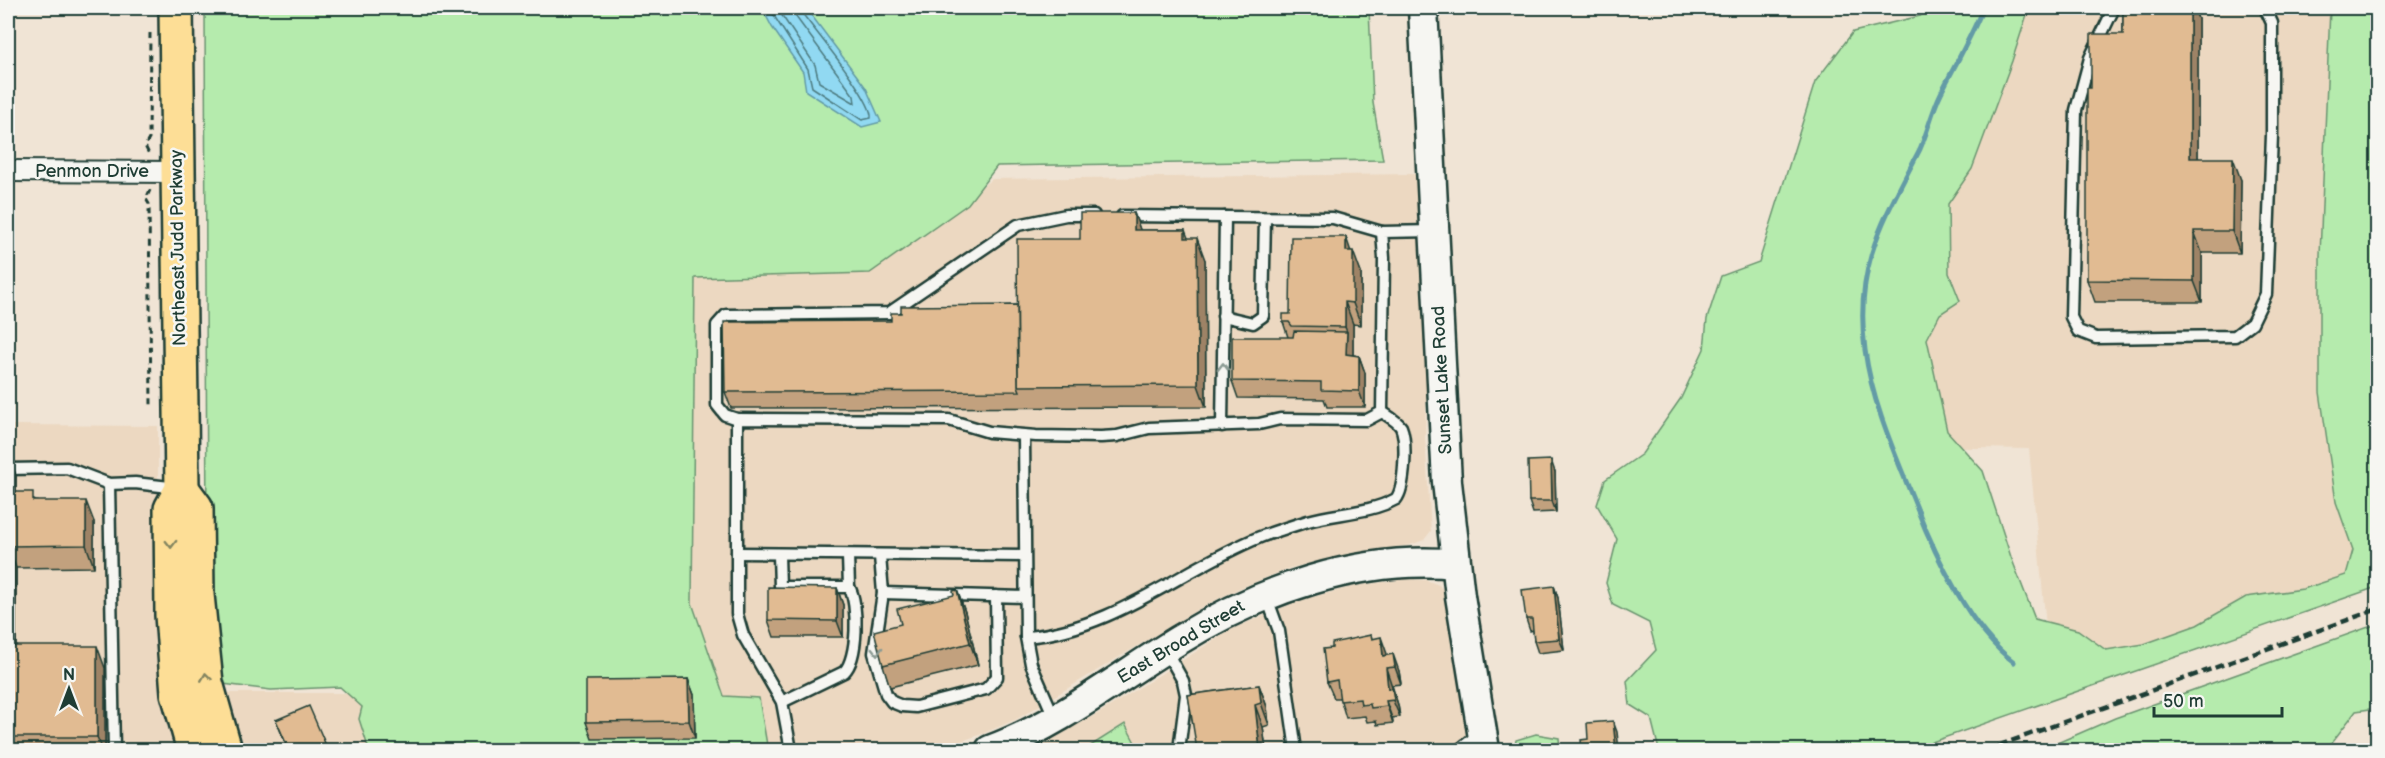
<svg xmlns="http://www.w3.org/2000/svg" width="2385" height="758" font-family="'Balsamiq Sans',sans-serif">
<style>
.built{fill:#ecd8c1}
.green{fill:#b5ebad;stroke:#6a9470;stroke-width:1.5}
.water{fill:#91d9f2;stroke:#639ba6;stroke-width:1.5}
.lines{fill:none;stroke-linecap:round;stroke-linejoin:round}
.shore{stroke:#4d7b80;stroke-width:1.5}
.stream{stroke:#639ba6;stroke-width:5}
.service-casing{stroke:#1f3d34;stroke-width:15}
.minor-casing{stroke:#1f3d34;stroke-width:24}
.secondary-casing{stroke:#1f3d34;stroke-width:33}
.trunk-casing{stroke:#1f3d34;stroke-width:38}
.path{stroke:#1f3d34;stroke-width:3;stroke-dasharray:6 4.5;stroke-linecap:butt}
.service{stroke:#f6f6f2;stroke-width:10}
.minor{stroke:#f6f6f2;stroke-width:20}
.secondary{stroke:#f6f6f2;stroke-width:28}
.trunk{stroke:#fdde96;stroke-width:33}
.rail{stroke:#1f3d34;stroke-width:4.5;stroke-dasharray:9 4.5;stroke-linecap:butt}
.wall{fill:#c2a17e;stroke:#1f3d34;stroke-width:1.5}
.shaded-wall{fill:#9e8366;stroke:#1f3d34;stroke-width:1.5}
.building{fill:#e1bb92;stroke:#1f3d34;stroke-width:1.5}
.oneway{stroke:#8a9a93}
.oneway2{stroke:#838560}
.labels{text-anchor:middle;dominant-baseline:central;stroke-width:5;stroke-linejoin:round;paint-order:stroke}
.street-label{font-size:18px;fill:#1f3d34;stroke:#f6f6f2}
</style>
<rect width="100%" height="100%" fill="#f0e4d5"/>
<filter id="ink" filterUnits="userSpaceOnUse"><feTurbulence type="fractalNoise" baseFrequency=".0167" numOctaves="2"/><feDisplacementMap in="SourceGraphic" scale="12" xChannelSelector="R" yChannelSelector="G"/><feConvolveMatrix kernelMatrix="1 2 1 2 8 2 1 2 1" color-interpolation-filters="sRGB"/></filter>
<g filter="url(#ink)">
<!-- built -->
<g class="built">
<path d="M1984,8h385l-7,568 -310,112 -23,-239 -105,-2 -30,-195z"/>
<path d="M1421,174l7,156 -3,107 6,94 -7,9 -14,5 -62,9 -58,14 -50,20 -40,20 -183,111 -35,15 -35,12 -18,4h-170v-52l-35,-2 -32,-93 3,-325 175,-5 122,-94z"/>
<path d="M8,425l150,1v118l23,206h-173z"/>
<path d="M1405,579l21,1 13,5 8,10 21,155h-437l70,-38 129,-82 71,-30 55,-14z"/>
<path d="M222,693h142l21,57h-148z"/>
</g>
<!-- green -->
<g class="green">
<path d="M205,8h1164l4,95 10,57 -386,6 -29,38 -98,69 -175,5 -3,325 32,93 35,2 8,47 -6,5h-288l-4,-4 -20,4h-80l-10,-31 3,-12 -22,-20 -69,3 -56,-7 -8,-130z"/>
<path d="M1932,8h97l-17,53 -40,108 -24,35 1,69 11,28 -20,13 -13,25 20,92 36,40 28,86 24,62 43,11 28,20 38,-6 53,-19 49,-28 57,-8 43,-14 7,-25 -17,-48 -16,-110v-137l10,-247h47v579l-468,163h-250l-8,-32 -21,-13 -3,-24 29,-31 -7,-27 -36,-18 -7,-22 11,-44 -20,-34 8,-25 37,-26 39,-56 23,-49 3,-30 14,-43 38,-14 56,-180 38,-50 67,-16z"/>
<path d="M2377,624v84l-21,3 -30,39h-285l74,-32z"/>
<path d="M1125,724l14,26h-55z"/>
<path d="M1536,734l23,4 1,12h-46l2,-10z"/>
</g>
<!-- water -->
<path class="water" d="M762,8h44l60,80 15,34 -19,5 -56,-36 -3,-19 -31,-45z"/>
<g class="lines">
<!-- shore -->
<g class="shore">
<path d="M769,8l39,61 4,18 50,33 9,-2c3,-17 -56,-87 -69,-105l-1,-5"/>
<path d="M777,8l38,57 4,17 36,21 -1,-7 -58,-79 -2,-9"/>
</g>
<!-- stream -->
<path class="stream" d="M1983,8c-12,29 -28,57 -42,85 -9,18 -13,38 -21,56 -37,72 -66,116 -55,201 7,54 31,106 51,156 19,49 55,125 98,156"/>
<defs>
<g id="service">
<path d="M2114,8l-24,50 -14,52 -5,207 7,14 18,7 139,-2 17,-13 14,-29 6,-159v-112l-7,-15"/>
<path d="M1122,216l211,2 49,14"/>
<path d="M1223,316l30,7 10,-7 2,-98"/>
<path d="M737,419l-12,-4 -8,-10v-80l9,-10 163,-2 129,-88 48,-10h28"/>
<path d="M1222,426l3,-209"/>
<path d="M1024,436l2,201 5,27 24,55"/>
<path d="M8,469l59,-1 42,16 26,-1 43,5"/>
<path d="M109,484l5,266"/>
<path d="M737,553l287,3"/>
<path d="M779,555l1,32h69c10,16 9,72 -5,85l-62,30"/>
<path d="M848,556l1,31"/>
<path d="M880,556l3,37 -9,60 12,41 6,8 10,4 14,1 70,-18 11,-12 -1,-81"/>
<path d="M883,593l141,4"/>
<path d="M1267,598l12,33 17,119"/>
<path d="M1026,637c88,-7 155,-68 234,-100 16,-6 32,-11 48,-16 29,-8 62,-8 88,-22 9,-11 11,-58 5,-72 -4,-6 -13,-11 -19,-15"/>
<path d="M1165,649l18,32 3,14 -7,55"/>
<path d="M791,750l-9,-48 -39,-67 -6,-21v-195l212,1 40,12 47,4 65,1 16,-1 32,-8 110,-4 21,-5 87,1 15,-8 2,-154 -2,-26 52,-1"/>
<path d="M1459,750l15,-12 2,-6"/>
</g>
<path id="minor" d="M8,171l169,1"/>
<g id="secondary">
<path d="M1423,8l24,474 13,114 25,154"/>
<path d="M990,750c68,-25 127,-72 189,-110 81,-50 180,-85 277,-76"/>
</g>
<g id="trunk">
<path d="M176,8l6,481 -11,20 1,106 6,78 16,57"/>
<path d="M182,489l14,19 1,87 9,88 19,67"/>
</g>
</defs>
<!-- service casing -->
<use href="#service" class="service-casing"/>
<!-- minor casing -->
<use href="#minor" class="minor-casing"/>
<!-- secondary casing -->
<use href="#secondary" class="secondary-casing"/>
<!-- trunk casing -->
<use href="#trunk" class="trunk-casing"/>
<!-- path -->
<g class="path">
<path d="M150,33l-1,106 -4,7 5,10"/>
<path d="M150,190l-4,9 3,5 2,201"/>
</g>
<!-- service -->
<use href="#service" class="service"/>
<!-- minor -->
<use href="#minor" class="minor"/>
<!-- secondary -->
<use href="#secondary" class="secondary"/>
<!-- trunk -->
<use href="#trunk" class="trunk"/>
<!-- rail -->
<path class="rail" d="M1986,750l392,-141"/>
</g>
<!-- wall -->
<g class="wall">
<path d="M2123,8h71l4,11v139l43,22 -1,73h-38v49h-107l-8,-22 4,-192 32,-54z"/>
<path d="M1134,213l6,17h45l3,8 17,22 1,147 -475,1 -6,-16 166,-71 10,-8 116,-8 63,-66z"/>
<path d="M1351,251l10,22v52l-8,-1v31l6,1 6,17v34h-38l-3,-8 -86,-1 -6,-17 56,-44 -5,-15z"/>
<path d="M8,454l8,22v16l20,9 58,21v45l-78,1v78l89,22v82h-92l-2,-6h-3z"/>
<path d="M1555,472l1,40 -23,1 -4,-12z"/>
<path d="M1554,586l4,12 6,52 -26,3 -4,-12 -1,-11 -3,1 -4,-12z"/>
<path d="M837,588l6,17v32h-69l-6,-17z"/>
<path d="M957,590l8,22 13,53 -88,22 -7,-22 71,-70z"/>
<path d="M1371,635l1,4 27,32 2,13 -9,1 6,20 2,12 -8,1 1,5 -16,2 -1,-4 -9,1 -2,-6 -19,2 -6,-20h-6l-7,-16 5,-34z"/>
<path d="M688,679l6,16 1,43 -103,1 -6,-17z"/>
<path d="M1259,685l8,22 2,18 -6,2 3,23h-68l-10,-55z"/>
<path d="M276,720l52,30h-40z"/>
</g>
<!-- shaded-wall -->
<g class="shaded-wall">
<path d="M2190,8h4l4,11v161l-8,-22z"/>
<path d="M2233,158l8,22 -1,73 -8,-22z"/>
<path d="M1134,213l8,22 -8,-5z"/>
<path d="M2194,231l8,22v49l-8,-21z"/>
<path d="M1346,237l7,21v-7l8,22v52l-8,-22 -7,-52z"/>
<path d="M1197,238l8,22 1,147 -8,-22z"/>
<path d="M1345,302l8,22v47l-7,-17 1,-22 -2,-5z"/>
<path d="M1359,356l6,17v34l-6,-16z"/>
<path d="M8,454l8,22v37l-8,-21z"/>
<path d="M1551,460l4,12 1,40 -4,-11z"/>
<path d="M86,501l8,21v45l-8,-22z"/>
<path d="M8,546l8,22v100l-8,-22z"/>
<path d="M1554,586l4,12 6,52 -5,-11z"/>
<path d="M837,588l6,17v32l-6,-16z"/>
<path d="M957,590l8,22 13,53 -8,-22z"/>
<path d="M1381,637l6,17 1,14 -5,-12z"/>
<path d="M97,646l8,22v82h-2l-6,-13z"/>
<path d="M1393,654l6,17 2,13 -6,-17z"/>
<path d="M1386,668l12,37 2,12 -12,-28z"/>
<path d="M688,679l6,16 1,43 -6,-17z"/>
<path d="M1259,685l8,22 2,18 -8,-22z"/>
<path d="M1386,701l6,17 1,5 -6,-17z"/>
<path d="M1255,705l8,22 3,23h-6z"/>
<path d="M1613,721l4,11 2,18h-3z"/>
</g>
<!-- building -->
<g class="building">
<path d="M2123,8h67v150h43l-1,73h-38v50l-107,-1v-192h4v-54h32z"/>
<path d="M1080,213h54v17h51v8h12l1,147 -180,1 -1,-147h63z"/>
<path d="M1291,237h55v14h7v52l-8,-1v25l-53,-1 -3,-4h-6v-8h7z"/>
<path d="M1017,305l1,81 2,5 -295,1 -1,-70 167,-1v-8h10v-7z"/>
<path d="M1294,331l53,1 -1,22 13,2v35l-38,-1v-8l-89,-1v-44h61z"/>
<path d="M8,454v38h25v9h53v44l-78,1v100h89v91h-89z"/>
<path d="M1551,460l1,41h-23l-1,-40z"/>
<path d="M1554,586l5,53 -25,2 -2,-22h-6l-4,-29z"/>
<path d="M768,587l69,1v33l-69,-1z"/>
<path d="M957,590l13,53 -87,22 -9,-34 27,-7 -4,-15 57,-14 -1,-4z"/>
<path d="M1371,635l1,4 9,-2 2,19 10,-2 2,13 -9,1 2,21 4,-1 2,12 -8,1 1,5 -16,2 -1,-4 -9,1 -1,-6 -20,2 -3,-21 -10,2 -4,-33 9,-1v-5z"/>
<path d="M688,679l1,42 -103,1v-42z"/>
<path d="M1259,685l2,18 -6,2 5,45h-35v-4l-28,4 -9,-55z"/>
<path d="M309,706l19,44h-39l-13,-30z"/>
<path d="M1613,721l3,29h-34l-1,-10 7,-1 -1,-16z"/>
</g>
<!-- one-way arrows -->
<defs><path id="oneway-chevron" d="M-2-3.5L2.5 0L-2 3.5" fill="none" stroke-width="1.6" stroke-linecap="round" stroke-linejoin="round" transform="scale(1.5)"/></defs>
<g class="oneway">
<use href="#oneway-chevron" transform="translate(1223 367) rotate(-90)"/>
<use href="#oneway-chevron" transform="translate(877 651) rotate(89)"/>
</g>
<g class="oneway2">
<use href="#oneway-chevron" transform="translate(171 544) rotate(89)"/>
<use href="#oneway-chevron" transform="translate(206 677) rotate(-98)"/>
</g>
</g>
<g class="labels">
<!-- street labels -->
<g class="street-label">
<text x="92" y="171">Penmon Drive</text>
<text transform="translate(178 248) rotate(-91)">Northeast Judd Parkway</text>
<text transform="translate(1442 380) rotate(-93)">Sunset Lake Road</text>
<text transform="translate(1181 642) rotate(-31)">East Broad Street</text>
</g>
</g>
<!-- margin -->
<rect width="2385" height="758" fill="none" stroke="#f6f6f2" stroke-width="30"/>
<rect x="15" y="15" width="2355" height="728" fill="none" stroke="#1f3d34" stroke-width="2" filter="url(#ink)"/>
<!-- north arrow -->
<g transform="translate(69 689)" stroke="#f6f6f2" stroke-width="4.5" paint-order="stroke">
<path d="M0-4.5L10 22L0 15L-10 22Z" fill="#1f3d34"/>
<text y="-9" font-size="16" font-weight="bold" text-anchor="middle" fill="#1f3d34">N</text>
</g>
<!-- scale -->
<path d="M2154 707v9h128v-9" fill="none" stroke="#1f3d34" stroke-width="3"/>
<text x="2163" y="707" font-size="18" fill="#1f3d34" stroke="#f6f6f2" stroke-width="4.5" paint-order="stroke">50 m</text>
</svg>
